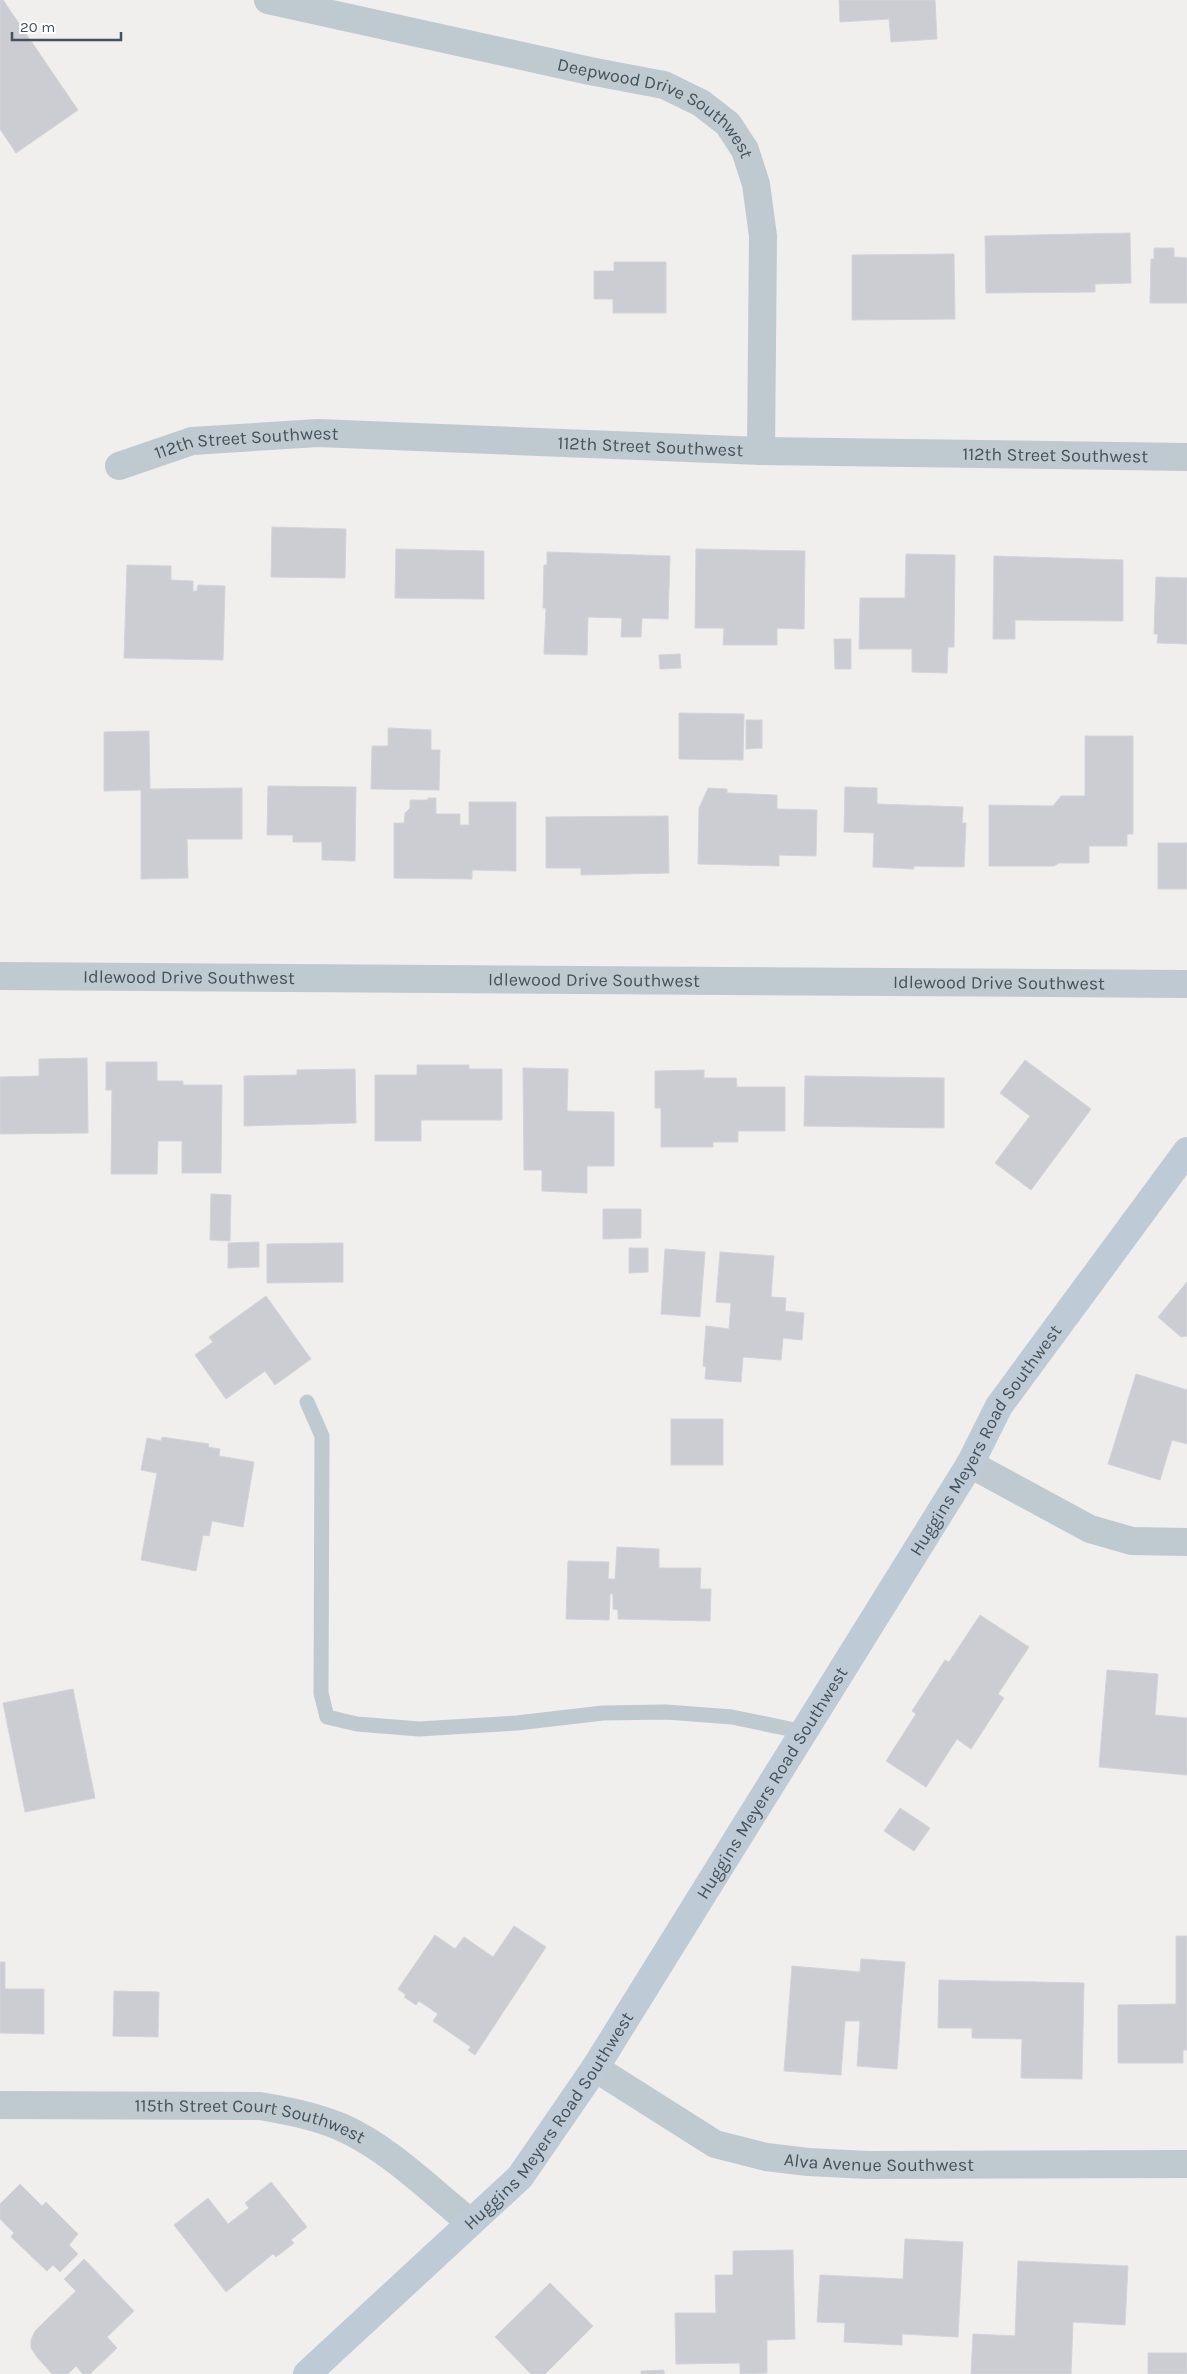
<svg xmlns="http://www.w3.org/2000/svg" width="1187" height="2374" font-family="Karla,sans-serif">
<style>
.building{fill:#cbcdd3;stroke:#d2d4da}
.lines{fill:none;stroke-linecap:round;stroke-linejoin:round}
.lane{stroke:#bec9d0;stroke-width:15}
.street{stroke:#bec9d0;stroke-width:28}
.secondary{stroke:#becad5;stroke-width:28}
.labels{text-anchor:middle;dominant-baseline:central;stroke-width:5;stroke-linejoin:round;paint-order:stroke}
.street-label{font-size:18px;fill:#46525b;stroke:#fff}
</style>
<rect width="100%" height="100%" fill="#f1eeee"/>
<!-- building -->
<g class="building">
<path d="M0,0h3l75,110 -62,43 -16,-24z"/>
<path d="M839,0h96l2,39 -46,3 -2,-23 -49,3z"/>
<path d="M1130,233l1,50 -36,1v8l-109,1 -1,-57z"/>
<path d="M1154,248h20v9l13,1v45h-37l1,-44h3z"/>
<path d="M954,254l1,65 -103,1v-65z"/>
<path d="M614,262h52v51h-53v-14h-19v-28h20z"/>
<path d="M272,527l74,2 -1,49 -74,-1z"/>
<path d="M396,549l88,2v48l-89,-1z"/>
<path d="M696,549l109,2 -1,78 -27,-1v17h-54l1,-17h-29z"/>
<path d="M547,552l123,4 -2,63 -26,-1 -1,19h-20l1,-19 -34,-1 -1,38 -43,-1 2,-46h-3l1,-43h3z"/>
<path d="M906,554l49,1 -1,92h-6l-1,26 -35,-1v-23h-53l1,-51h45z"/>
<path d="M994,556l129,4v61l-108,-1v19h-22z"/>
<path d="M127,565l44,1v14l22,1v10h4l1,-6 27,1 -2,74 -99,-2z"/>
<path d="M1156,577l31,1v66l-30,-1 1,-9h-4z"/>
<path d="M834,639h17v30h-16z"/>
<path d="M680,654l1,14 -21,1 -1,-14z"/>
<path d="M679,713l65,1 -1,46 -64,-1z"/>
<path d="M746,720h16v28l-16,1z"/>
<path d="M388,728l43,2v20h9l-1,40 -68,-1 1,-43h16z"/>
<path d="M149,731l1,58 92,-1v51h-55l1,39 -47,1v-89l-37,1v-59z"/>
<path d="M1085,736h48v98h-6v12h-38v17h-30l-5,3h-65v-61l64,1 8,-10h24z"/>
<path d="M268,786l88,1 -1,74 -33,-1v-18h-29v-7h-26z"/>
<path d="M845,787l32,1v16l86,3 -1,16h4l-2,44 -50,-1v3l-41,-2 1,-34 -30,-1z"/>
<path d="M708,788l19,1v4l50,2v14l40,1 -1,46 -37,-1v11l-81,-2 1,-56z"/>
<path d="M428,798h8v16h24v11h9v-23h47v69l-44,-1v9l-78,-1v-55h10l1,-10 5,-5v-8h18z"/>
<path d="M668,816l1,57 -88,2v-7h-35v-51z"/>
<rect x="1158" y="843" width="29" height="46"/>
<path d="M87,1058l1,75 -88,1v-57l39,-1v-17z"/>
<path d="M1025,1060l66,49 -60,81 -36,-27 35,-47 -30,-23z"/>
<path d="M106,1062h51v19h26v4h39l-1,88h-39v-32h-24l-1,33h-46l1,-84h-6z"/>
<path d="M417,1065h52v4h33v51h-81v21h-46v-66h42z"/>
<path d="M523,1068l45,1 -1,42 47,1v54h-27v27l-45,-2v-21h-18z"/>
<path d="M355,1069l1,54 -112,3v-50l53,-1v-5z"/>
<path d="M704,1070v8h32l1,9h48v44h-47v11h-25v5h-52v-39h-6v-37z"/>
<path d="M805,1076l139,2v50l-140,-2z"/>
<path d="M211,1194l20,1 -1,46 -20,-1z"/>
<path d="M603,1209h38v29l-38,1z"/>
<path d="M259,1242v25l-31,1v-25z"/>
<path d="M343,1243v39l-76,1v-39z"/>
<path d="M629,1248h19v24l-19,1z"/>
<path d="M665,1249l40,3 -5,65 -39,-3z"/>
<path d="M720,1252l54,4 -3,41 15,1 -1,13 19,2 -2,27 -19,-2 -2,22 -38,-3 -2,25 -36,-3 1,-12 -3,-1 3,-40 23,3 2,-26 -15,-1z"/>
<path d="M1187,1282v54l-6,1 -23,-20z"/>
<path d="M266,1296l45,63 -36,26 -10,-14 -39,28 -31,-44 18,-13 -4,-5z"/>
<path d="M1136,1374l51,16v54l-15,-4 -12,40 -52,-16z"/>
<rect x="671" y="1419" width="52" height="46"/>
<path d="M162,1437l47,7 -1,3 12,2 -1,7 35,6 -11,65 -31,-6 -3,15 -6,-1 -7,36 -55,-11 16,-87 -16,-3 6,-32 14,3z"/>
<path d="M617,1547l42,2v19h42l-1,21h11l-1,32 -92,-2v-9l-5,-1v-15h-3l-1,26 -43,-1 2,-58 41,1 -1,17h7z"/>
<path d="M980,1615l49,32 -31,47 6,4 -33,51 -14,-10 -31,48 -40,-26 30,-47 -4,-3 33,-51 4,2z"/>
<path d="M1107,1670l51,4 -3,41 32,3v57l-88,-8z"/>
<path d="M73,1689l22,109 -70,14 -22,-109z"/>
<path d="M900,1808l30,20 -16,23 -30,-20z"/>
<path d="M514,1926l32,21 -71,108 -7,-5 3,-3 -38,-26 5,-7 -19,-13 -3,4 -12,-8 2,-2 -8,-6 37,-54 20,14 9,-12 29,20z"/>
<path d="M1176,1936h11v114h-4v13h-65v-58l58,-1z"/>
<path d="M861,1959l44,3 -8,107 -40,-3 3,-45h-15l-4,54 -57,-4 8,-105 68,6z"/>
<path d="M0,1962h5v27h39v45l-44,-1z"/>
<path d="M939,1980l145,3 -2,96 -61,-1 1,-39 -50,-1v-10h-34z"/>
<path d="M114,1991l45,1 -1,45 -45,-1z"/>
<path d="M271,2182l36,45 -16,13 3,3 -18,14 -3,-3 -47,38 -52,-67 34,-27 20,26 21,-16 -4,-5z"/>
<path d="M20,2184l22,22 4,-4 32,32 -9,11 9,9 -18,18 -7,-7 -6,6 -36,-34 3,-4 -14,-14v-15z"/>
<path d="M905,2239l58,3 -5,95 -56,-3v11l-58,-3 1,-19 -28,-1 3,-47 83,4z"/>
<path d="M793,2250l2,89 -28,1v33l-27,1v-11l-64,1 -1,-51h41l-1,-38h18v-24z"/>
<path d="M84,2259l50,52 -27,26 10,11 -27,26h-7l-7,-8 -8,8h-16l-15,-17 -6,-9v-8l4,-9 41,-40 -12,-12z"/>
<path d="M1018,2261l110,5 -3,59 -52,-3 -2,52h-100l2,-40 42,2z"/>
<path d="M550,2283l43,43 -48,48h-14l-36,-37z"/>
<rect x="1148" y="2353" width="39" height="21"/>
<path d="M664,2370v4h-23v-3z"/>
</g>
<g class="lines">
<!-- lane -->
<path class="lane" d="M307,1402l15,34 -1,257 6,24 30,7 62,5 98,-6 86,-10 63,-1 66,5 72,15"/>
<!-- street -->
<g class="street">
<path id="s1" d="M268,0l322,71 74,14 37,18 27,21 17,26 11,34 7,52 -2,215"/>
<path id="s2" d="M119,466l73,-25 126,-8 443,18 426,6"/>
<path id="s3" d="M0,976l1187,8"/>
<path d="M970,1464l120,65 42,12 55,1"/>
<path id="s4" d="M595,2068l120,76 51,13 42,5 60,3 319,-1"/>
<path id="s5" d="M0,2105l260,1c28,5 55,10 81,21 48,21 89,63 129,95"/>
</g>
<!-- secondary -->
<path class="secondary" id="s6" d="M307,2374l213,-197 75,-109 375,-604 29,-58 188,-255"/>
</g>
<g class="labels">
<!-- street labels -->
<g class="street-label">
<text stroke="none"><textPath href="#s1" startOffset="408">Deepwood Drive Southwest</textPath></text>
<text stroke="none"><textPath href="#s2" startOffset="131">112th Street Southwest</textPath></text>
<text stroke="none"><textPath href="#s2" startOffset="536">112th Street Southwest</textPath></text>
<text stroke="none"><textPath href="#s2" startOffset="941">112th Street Southwest</textPath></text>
<text stroke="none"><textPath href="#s3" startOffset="189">Idlewood Drive Southwest</textPath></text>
<text stroke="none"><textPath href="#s3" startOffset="594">Idlewood Drive Southwest</textPath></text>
<text stroke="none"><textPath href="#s3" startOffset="999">Idlewood Drive Southwest</textPath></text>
<text stroke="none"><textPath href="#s6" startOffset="1162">Huggins Meyers Road Southwest</textPath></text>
<text stroke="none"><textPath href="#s6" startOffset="758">Huggins Meyers Road Southwest</textPath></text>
<text stroke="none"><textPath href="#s6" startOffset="352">Huggins Meyers Road Southwest</textPath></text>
<text stroke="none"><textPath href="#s5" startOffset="252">115th Street Court Southwest</textPath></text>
<text stroke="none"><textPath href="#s4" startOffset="308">Alva Avenue Southwest</textPath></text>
</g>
</g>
<!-- scale -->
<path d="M12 32v8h109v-8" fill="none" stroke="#46525b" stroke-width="2.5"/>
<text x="20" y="32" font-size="15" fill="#46525b" stroke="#ffffff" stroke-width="4" paint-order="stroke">20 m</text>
</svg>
